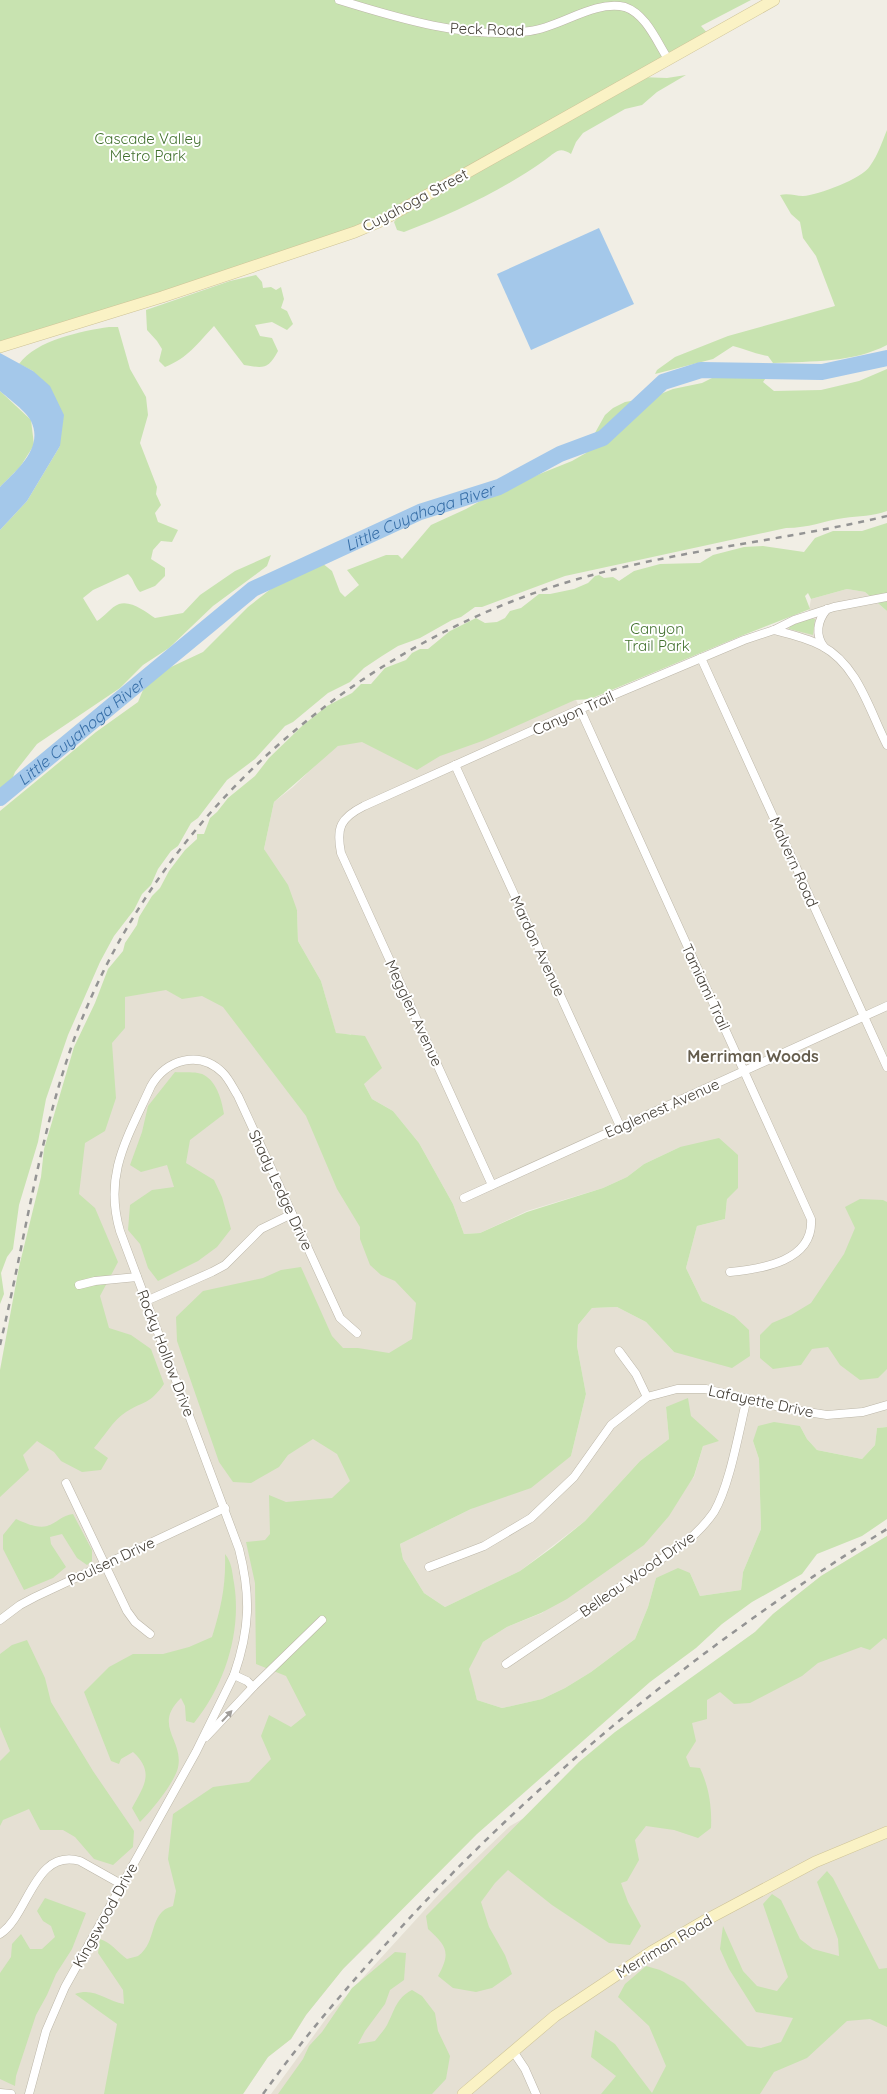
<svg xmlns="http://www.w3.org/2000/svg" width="887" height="2094" font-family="Quicksand,sans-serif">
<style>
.residential{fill:#e5e0d3}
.green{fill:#c8e3b0}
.water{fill:#a4c8ea}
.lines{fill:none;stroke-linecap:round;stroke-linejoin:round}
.river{stroke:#a4c8ea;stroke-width:16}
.street-casing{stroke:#bcb6a8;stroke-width:9}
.secondary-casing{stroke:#cec397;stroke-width:12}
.street{stroke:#fff;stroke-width:8}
.secondary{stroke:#faf2c5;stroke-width:11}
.rail{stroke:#949494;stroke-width:2.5;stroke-dasharray:6 6;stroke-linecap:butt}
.oneway{fill:#a19e9a}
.labels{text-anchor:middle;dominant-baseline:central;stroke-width:4;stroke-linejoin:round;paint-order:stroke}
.street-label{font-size:15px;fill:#433e35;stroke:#fff}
.park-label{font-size:15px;fill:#41702d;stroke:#fff}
.water-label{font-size:16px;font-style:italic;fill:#366ea7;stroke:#fff}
.neighbourhood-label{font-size:16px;font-weight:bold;fill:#655d4d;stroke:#fff}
</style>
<rect width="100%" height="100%" fill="#f1eee5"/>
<!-- residential -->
<g class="residential">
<path d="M847,589l18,3 22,19v816l-10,1 -2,17 -13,14 -45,-9 -10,-11 -7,-13 -47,15 6,18 2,70 -18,43 -2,18 -41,6 -10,-23 -34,5 -8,29 -13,32 -44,33 -26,16 -23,11 -40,9 -25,-8 -9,-31 15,-27 24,-15 35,-14 152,-136 9,-31 -37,-39 3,32 -29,22 -55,60 -65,50 -75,36 -21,-14 -21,-34 -3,-15 71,-35 100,-53 15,-62 -9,-48 1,-21 14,-17 25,-1 29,15 28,30 60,-36 -32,-15 -16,-33 11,-42 28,-7 2,-20 -47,-52 -36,17 -17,13 -24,11 -76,23 -47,22 -16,1 -11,-30 -34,-61 -26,-32 -21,-12 -8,-15 -13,-50h-15l-15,-53 -23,-40 -1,-31 -33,-61 10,-47 19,-15 34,-33 60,-44 160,-76 33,75 228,-94 3,-16z"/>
<path d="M160,898l311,422 -94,139 3,474 -37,36 -37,46 -15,24 -23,18 -25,37h-243v-663l61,-319z"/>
<path d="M887,1536v558h-616l57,-78 114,-125 68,-65 16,-9 53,-55 176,-130 18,-18 48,-38z"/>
</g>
<!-- green -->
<g class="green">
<path d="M0,0h751l-50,26 9,10 -71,41 28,1 19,-3 -29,17 -15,13 -17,4 -42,24 -7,9 -5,12c-12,-8 -15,-2 -26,6 -42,30 -93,54 -141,72l-7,-2 -3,-8 10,-12 -23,11 -381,126z"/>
<path d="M887,130v215c-35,18 -75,16 -114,18l-5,-7c-13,-2 -23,-7 -35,-10l-20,13 -58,15 2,-4 18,-13 53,-21 107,-30 -19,-50 -13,-18 -3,-16 -9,-8 -11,-19c9,-2 15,1 23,1 15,-1 59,-17 67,-30 8,-11 12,-24 17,-36z"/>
<path d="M256,275l6,7 1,6 8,-1 5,3 5,-3 3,12 -3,9 6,3 6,13 -6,6 -15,-8 -17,3 5,11 12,2 6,13c-10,19 -15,17 -34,14l-30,-39c-16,17 -26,32 -49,41l-6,-6 3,-12 -5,-8 -10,-11 -1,-20 84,-29z"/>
<path d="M109,327h9l12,42 16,28 2,18 -8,28 17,44 -1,7 5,11 -6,8 3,9 20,8 -6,12 -11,-1 -8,9 -2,9 14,9v8l-10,10 -15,6c-6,-6 -6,-13 -12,-18l-35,16 -10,8 14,23c7,-4 14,-14 22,-17 12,-4 27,8 36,14l28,-5 17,-18 35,-24 36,-16 -4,11 -54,40 -44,42 -26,17 -23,23 -83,56 -22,28 -4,10 -11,9v-261l27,-29 33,-55 -27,-75 -14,-7c17,-24 63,-33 90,-37z"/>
<path d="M887,369v142c-14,5 -28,5 -43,7 -21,3 -35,10 -58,10l-221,48 -83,31h-7l-14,10 -9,3 -32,18 -22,8 -16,10 -18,12 -14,14 -22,11 -35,29 -8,4 -30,33 -28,21 -29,38 -7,5 -13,23 -7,5 -13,18 -7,16 -9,9 -8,16 -20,26 -14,26 -32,73 -22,64 -8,43 -19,63 -6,44 -6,8 -6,16 3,21 -4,10v-493l96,-79 42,-30 5,-12 13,-16 47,-22 45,-45 24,-19 26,-17 24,-8 10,8 8,21 5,5 14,-12 -12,-15 39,-15h12l4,4 29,-34 35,-16 34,-19 72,-29 14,-8 5,-13 14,-25 8,-7 12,-6 28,-5 20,-8 29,-6 18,-9 48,1 -5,7 11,9 47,-1 38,-9z"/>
<path d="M0,391l31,29 3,25 -14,22 -20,20z"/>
<path d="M887,523v88l-22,-19 -18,-3 -36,10 -3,-6 -3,3 5,13 -69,27 -151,63 -15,1 -90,40 -45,16 -23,14 -55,-28 -24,4 -64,56 -10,47 24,36 9,25 1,31 23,40 15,52 29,3 17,32 -18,16 8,15 21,12 26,32 34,61 11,30 16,-1 47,-21 76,-24 24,-11 17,-13 36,-17 39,-9 19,17v33l-11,11 -2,20 -28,7 -11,42 16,33 32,15 15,14 1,26 -18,12 -58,-16 -28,-30 -29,-15 -25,1 -14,17 -1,21 9,48 -15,62 -40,32 -60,21 -71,35 3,15 21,34 21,14 75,-36 33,-24 32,-26 55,-60 29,-22 -3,-32 22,-9 3,18 28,25 -16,5 -9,30 -25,40 -25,29 -77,54 -26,14 -34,14 -24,15 -14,27 8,31 25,8 40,-9 23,-11 26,-16 44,-33 13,-32 8,-29 22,-10 12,5 10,23 41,-6 2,-18 18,-43 -2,-70 -6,-18 5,-15 16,-4 26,4 7,13 10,11 45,9 13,-14 2,-17 10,-1v92l-25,17 -45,18 -15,20 -50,28 -30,22 -26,24 -46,34 -173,152 -134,135 -37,46 -15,24 -23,18 -25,37h-139l13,-70 -42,-30c20,-7 30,7 49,10l-1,-14 -25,-37 2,-14c12,4 16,12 27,20 3,-1 8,-2 11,-3 20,-14 10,-44 35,-50l3,-15 -8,-32 5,-45 40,-27 36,-5 22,-23 -10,-23 8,-21 22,12 15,-12 -20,-39 -30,-12 -1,-81 -9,-41 19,-2 5,-6 -1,-39 17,7 46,-4 18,-17 -13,-27 -24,-15 -25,16 -9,12 -28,16 -18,-1 -14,-20 -42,-121 -1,-24 27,-26 60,-13 18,-8 20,-3 31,69 11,12h15l31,5 23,-14 4,-36 -21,-22 -14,-6 -11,-10 -10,-26v-12l-23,-38 -31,-73 -83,-109 -21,-11 -20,3 -16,-9 -41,7v31l-13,15 4,55 -11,33 -20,12 -6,51 16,14 23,54 -18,34 9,32 22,7 20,14 13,35c-15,21 -19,16 -38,28 -13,8 -22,25 -32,36l14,10 -7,12 -19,2 -21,-11 -7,-9 -17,-11 -14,14 6,15 -29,27v-127l19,-103 22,-90 3,-28 30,-102 21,-44 13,-34 15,-18 2,-8 12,-18 2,-8 13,-21 8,-8 9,-17 16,-21 12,-11v-5h7l6,-16 7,-6 11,-14 27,-22 14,-18 33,-32 25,-20 25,-13 9,-9h10l14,-16 21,-8 6,-7 8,-4h8l22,-18 26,-13 9,5 12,-1 8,-4 5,-7 11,-3 18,-14h11l24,-5 14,-6 7,-7 4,-1 5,3 9,-1 6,4 15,-10 26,-7 40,-1 13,-8 31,-8 19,-1 41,6 11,-14 18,-7h29z"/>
<path d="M811,618l4,1 -2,16 -24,-6 1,-3z"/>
<path d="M175,1072c8,1 22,-1 29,3 13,7 18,26 20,39l-34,26 -4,23 28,17 8,17 9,32 -14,18 -19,14 -40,20 -10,-13 -8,-24 -12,-14 2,-25 22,-15 22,-3 -7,-22 -26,7 -11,-7 12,-33 6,-26z"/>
<path d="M860,1199l23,1 4,2v167l-9,9 -18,2 -20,-15 -12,-18 -16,2 -11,16 -28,4 -13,-11v-23l12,-12 19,-8 20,-12 33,-49 11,-26 -10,-21z"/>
<path d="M73,1514l19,36v11l-5,4 -10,-7 -15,-24 -12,3 1,7 15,23 -13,11 -29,12 -21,-41v-14l13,-16c9,4 22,10 31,7 10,-3 15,-11 26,-12z"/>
<path d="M887,1536v104l-3,-2 -14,12 -9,-3 -43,16 -16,13 -52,27 -16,1 -14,-12 -13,8v19l-15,4 4,18 -10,16 4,10 10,1c9,19 12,39 11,60l-13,10 -24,-8 -28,-4 -11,14 4,20 -12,21 -6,2 7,19 13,24 -11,19 -21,-2 -57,-38 -44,-35 -13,13 -14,19 8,25 16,28 7,19 -20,14 -16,4 -23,-4 -15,-12c13,-23 9,-30 -10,-47l-2,-13 153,-154 36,-30 140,-100 18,-18 48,-38z"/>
<path d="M225,1554c7,9 7,17 9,29 8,48 -9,102 -40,140l-8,-2 -1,-15 -4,-8c-30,29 6,43 -4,73 -6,16 -25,39 -37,51l-8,-14c12,-22 23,-36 1,-56l-12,7 -2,5 -8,-3 -27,-69 25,-25 24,-13h30l26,-7 23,-10c9,-29 14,-51 13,-83z"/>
<path d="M27,1640l18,38 6,24 42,69 41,60 -1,16 -20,18 -19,-6 -19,-22 -12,-7h-23l-11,-21 -26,11 -3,6v-65l10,-10 -10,-24v-73l12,-9z"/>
<path d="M827,1871l6,7 46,91 8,-1v59l-17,-8 -23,2 -40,37 -33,14 -14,22h-159l15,-18 -25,-19 4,-27 20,14 37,49 14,-27 -17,-40 -31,-29 7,-13 21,-18 14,4 24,12 63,64 14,2 20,-6 12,-24 -37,-6 -27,-43 -9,-20 3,-23 20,45 14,15 20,5 11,-14 -25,-73 9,-10 9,6 19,39 13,10 26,7 -1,-17 -21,-57z"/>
<path d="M45,1898l41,15 -14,36 -16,25 -9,21 -11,20 -20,61 -1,10 -15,-7v-106l11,-16 1,-13 9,-10 9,15h12l13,-12 -4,-11 -8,-5 -6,-10z"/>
<path d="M395,1952l11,1 -2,27 -14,10 -5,14 -20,27 -7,13 17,-3c4,-5 9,-11 12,-16 8,-15 9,-27 25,-35l10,6 13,17 3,18 12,25 -4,23 -14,15h-154l25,-35 6,-13 13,-14 30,-44z"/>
</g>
<!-- water -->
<g class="water">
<path d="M599,228l35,76 -103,46 -34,-76z"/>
<path d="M0,353l33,18 17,15 14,29 -4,31 -33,55 -27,29v-43c17,-17 44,-39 31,-66 -4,-9 -23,-23 -31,-30z"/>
</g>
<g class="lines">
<!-- river -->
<path class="river" id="s1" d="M0,798l253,-209 167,-77 79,-25 61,-33 43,-16 60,-56 38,-12 121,2 65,-14"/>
<defs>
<g id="street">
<path d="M339,0c58,18 130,40 191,31 31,-4 63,-31 95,-24 21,7 32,35 43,52"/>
<path d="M774,630c16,4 33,8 48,16 36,19 48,66 65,99"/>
<path d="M824,647c-9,-12 -7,-26 3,-38"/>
<path d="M701,658l186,409"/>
<path d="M580,709l231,510c3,42 -49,50 -81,53"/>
<path d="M455,765l165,361"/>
<path d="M492,1185l-151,-332c-5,-25 -1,-35 23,-47l216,-97 164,-69 30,-10 20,-10 40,-13 53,-10"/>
<path d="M464,1198l423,-192"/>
<path d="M79,1285l16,-4 42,-4"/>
<path d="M146,1301l66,-29 13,-7 36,-36 31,-15"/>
<path d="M619,1351l17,23 11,23"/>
<path d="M66,1483l61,128 8,11 15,12"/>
<path d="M429,1567l55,-21 47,-28 43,-41 37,-52 36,-28 30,-8h29l82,20 39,6 36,-3 24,-7"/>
<path d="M0,1620l20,-15 15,-8 190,-89"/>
<path d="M506,1664l176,-119c13,-10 23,-20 32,-33 16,-27 25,-82 33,-114"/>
<path d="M234,1675c16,-46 17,-79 5,-126l-119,-318c-17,-57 8,-94 31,-145 15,-26 48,-37 72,-13 6,6 10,15 15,23l102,222 17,15"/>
<path d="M206,1737l47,-50"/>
<path d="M0,1934c29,-19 34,-86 80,-73l41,23"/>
<path d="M513,2051l12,18 11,25"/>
<path d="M0,2093l11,1"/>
<path d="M29,2094l17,-63 19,-44 131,-235 38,-77 13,6 6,6 69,-67"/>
</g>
<g id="secondary">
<path d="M0,347l162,-50 193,-65 26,-11 393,-221"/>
<path d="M463,2094l92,-78 96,-64 55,-32 109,-58 72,-30"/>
</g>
</defs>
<!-- street casing -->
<use href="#street" class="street-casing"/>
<!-- secondary casing -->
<use href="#secondary" class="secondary-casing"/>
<!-- street -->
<use href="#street" class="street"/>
<!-- secondary -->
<use href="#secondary" class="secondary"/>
<!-- rail -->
<g class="rail">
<path d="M0,1345c24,-100 38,-203 72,-300 78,-218 267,-390 486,-460 107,-34 220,-43 329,-69"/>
<path d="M263,2094c33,-46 69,-89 107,-132 149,-170 325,-314 517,-433"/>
</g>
</g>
<!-- one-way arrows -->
<defs><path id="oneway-solid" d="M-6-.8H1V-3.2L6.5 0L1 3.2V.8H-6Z" transform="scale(1.25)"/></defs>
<use class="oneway" href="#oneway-solid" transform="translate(227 1716) rotate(-47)"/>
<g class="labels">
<!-- street labels -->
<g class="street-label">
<text transform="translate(487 29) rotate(2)">Peck Road</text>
<text transform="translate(415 200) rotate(-28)">Cuyahoga Street</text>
<text transform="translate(573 713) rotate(-24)">Canyon Trail</text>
<text transform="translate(794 862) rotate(66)">Malvern Road</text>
<text transform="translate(538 946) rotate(65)">Mardon Avenue</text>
<text transform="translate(706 987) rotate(65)">Tamiami Trail</text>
<text transform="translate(414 1013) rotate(65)">Megglen Avenue</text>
<text transform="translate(662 1108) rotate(-24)">Eaglenest Avenue</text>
<text transform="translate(281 1190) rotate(65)">Shady Ledge Drive</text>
<text transform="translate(166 1353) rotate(69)">Rocky Hollow Drive</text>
<text transform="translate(761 1401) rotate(12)">Lafayette Drive</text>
<text transform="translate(111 1561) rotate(-25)">Poulsen Drive</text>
<text transform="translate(637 1574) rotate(-35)">Belleau Wood Drive</text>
<text transform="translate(105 1915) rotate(-61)">Kingswood Drive</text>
<text transform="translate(664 1946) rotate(-31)">Merriman Road</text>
</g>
<!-- park labels -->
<g class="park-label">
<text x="148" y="138">Cascade Valley<tspan x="148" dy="17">Metro Park</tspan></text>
<text x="657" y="628">Canyon<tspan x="657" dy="17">Trail Park</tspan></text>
</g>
<!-- water labels -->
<g class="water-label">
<text stroke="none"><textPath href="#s1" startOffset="510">Little Cuyahoga River</textPath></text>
<text stroke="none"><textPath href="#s1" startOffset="105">Little Cuyahoga River</textPath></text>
</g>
<!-- neighbourhood labels -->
<g class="neighbourhood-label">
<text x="753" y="1056">Merriman Woods</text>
</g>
</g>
</svg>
